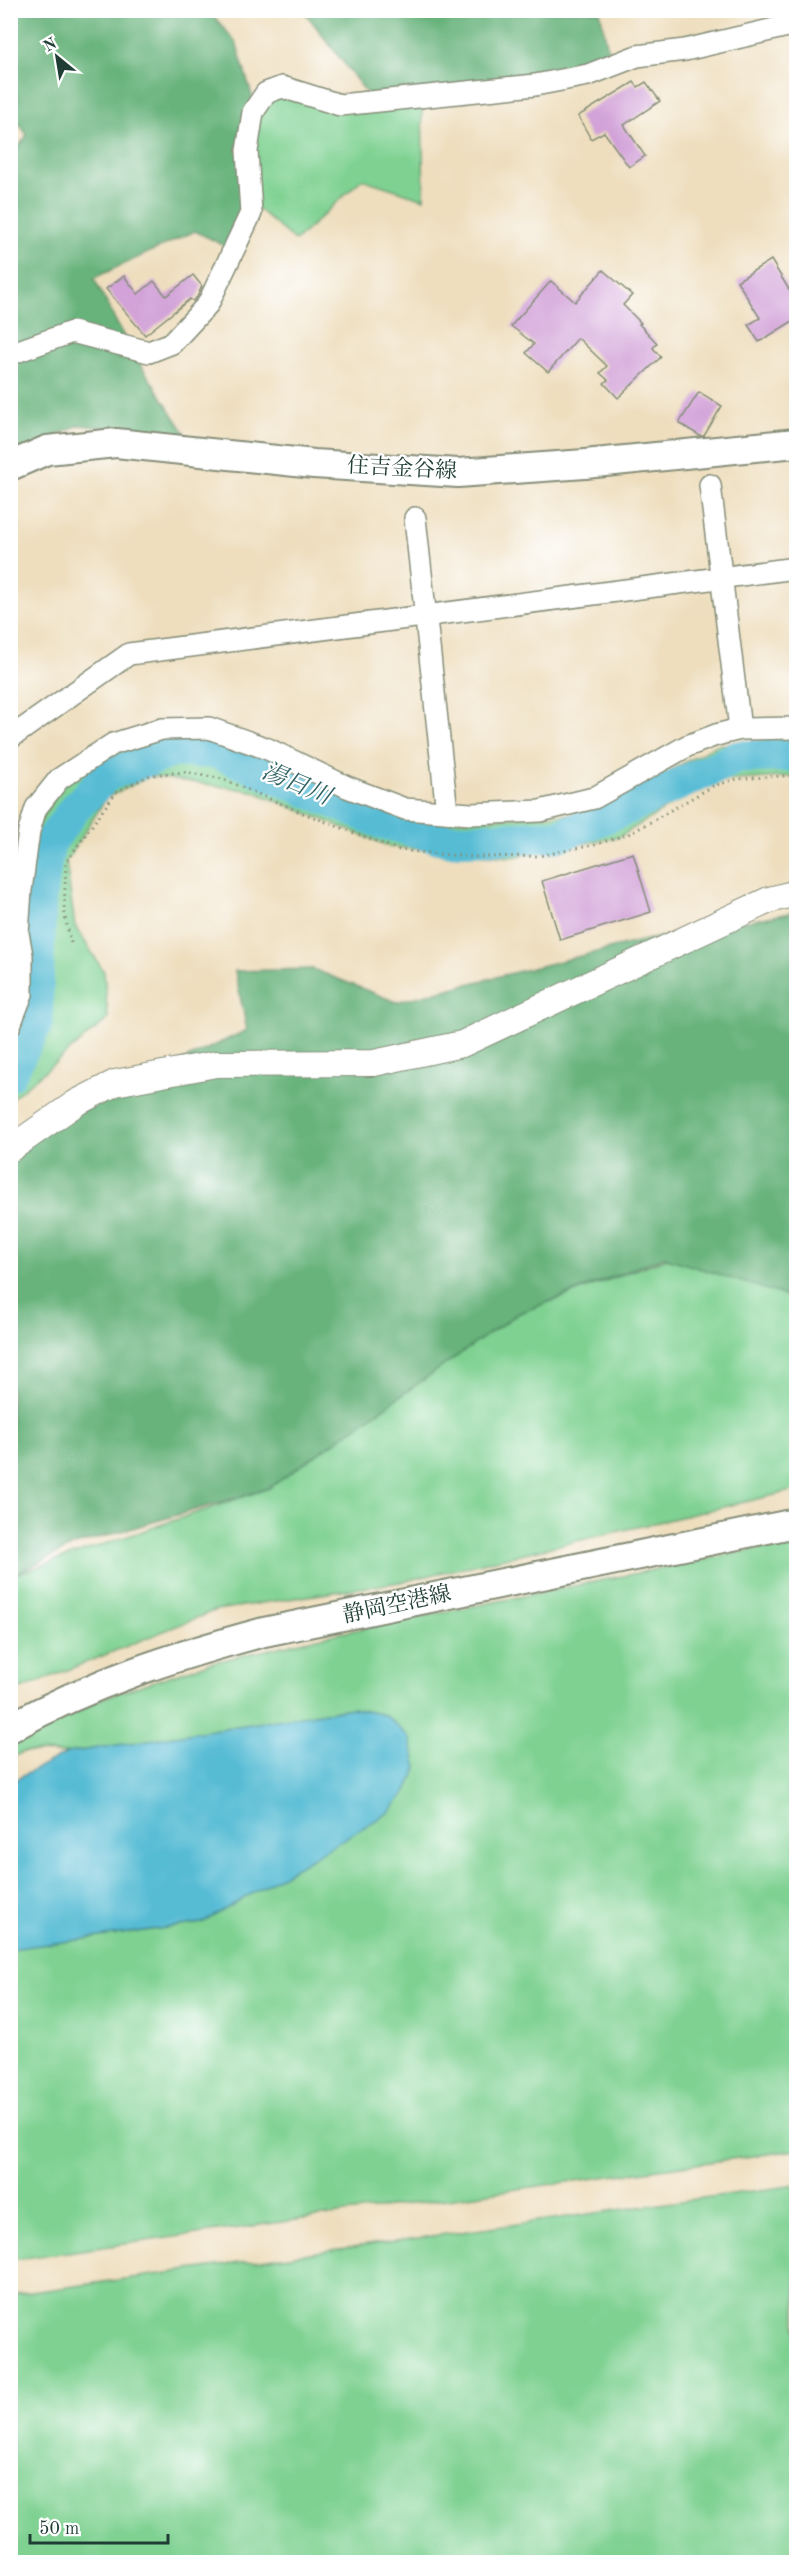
<svg xmlns="http://www.w3.org/2000/svg" width="807" height="2573" font-family="'Old Standard TT','Noto Serif JP',serif">
<style>
.green{fill:#7fd192;stroke:#4f8763;stroke-width:1.5}
.forest{fill:#67b37c;stroke:#437858;stroke-width:1.5}
.water{fill:#56bcd4;stroke:#3a7c84;stroke-width:1.5}
.lines{fill:none;stroke-linecap:round;stroke-linejoin:round}
.river{stroke:#56bcd4;stroke-width:33}
.building{fill:#d2a2d8}
.minor-casing{stroke:#868e79;stroke-width:24}
.tertiary-casing{stroke:#868e79;stroke-width:28}
.secondary-casing{stroke:#868e79;stroke-width:32}
.path{stroke:#868e79;stroke-width:3;stroke-dasharray:1.5 4.5;stroke-linecap:butt}
.minor{stroke:#fff;stroke-width:21}
.tertiary{stroke:#fff;stroke-width:26}
.secondary{stroke:#fff;stroke-width:28}
.labels{text-anchor:middle;dominant-baseline:central;stroke-width:4.5;stroke-linejoin:round;paint-order:stroke}
.street-label{font-size:22px;fill:#1f3d34;stroke:#fff}
.water-label{font-size:24px;font-style:italic;fill:#306364;stroke:#fff}
</style>
<rect width="100%" height="100%" fill="#fff"/>
<filter id="ink" filterUnits="userSpaceOnUse"><feTurbulence type="fractalNoise" baseFrequency=".0167" numOctaves="2"/><feDisplacementMap in="SourceGraphic" scale="12" xChannelSelector="R" yChannelSelector="G"/><feConvolveMatrix kernelMatrix="1 2 1 2 8 2 1 2 1" color-interpolation-filters="sRGB"/></filter>
<filter id="wash" filterUnits="userSpaceOnUse"><feTurbulence type="fractalNoise" baseFrequency=".008" numOctaves="4" result="noise"/><feDisplacementMap in="SourceGraphic" scale="24" xChannelSelector="R" yChannelSelector="G"/><feGaussianBlur stdDeviation="1.35" result="paint"/><feColorMatrix in="noise" values="0 0 0 0 0 0 0 0 0 0 0 0 0 0 0 0 0 1.4 0 .05"/><feComposite in="paint" operator="in"/></filter>
<g filter="url(#wash)">
<rect width="100%" height="100%" fill="#eedebe"/>
<!-- green -->
<g class="green">
<path d="M269,96l153,11 2,92 -62,-20 -67,62 -38,-33 -5,-92z"/>
<path d="M177,729l86,22 63,35 102,36 163,-9 126,-68 79,-8v39l-87,6 -90,55 -107,20 -121,-10 -139,-56 -102,-15 -44,22 -40,64 9,64 29,46 4,47 -97,80v-55l16,-38 2,-65 9,-116 25,-43 45,-27z"/>
<path d="M689,1250l107,21v219l-395,92 -185,28 -205,83 -1,-112 3,-6 256,-87 248,-174z"/>
<path d="M796,1541v609l-785,110 -1,-311 192,-26 150,-215 -285,45 -44,-1 -12,6v-13l94,-48 105,-34 125,-29z"/>
<path d="M796,2185v377h-785v-267z"/>
</g>
<!-- forest -->
<g class="forest">
<path d="M11,11h198l27,31 17,57 -2,114 -22,35 -34,-17 -101,47 35,69 58,89 -108,-11 -68,32 -1,-298 17,-24 -16,-23z"/>
<path d="M304,11h296l10,49 -75,25 -161,18z"/>
<path d="M796,912v387l-132,-42 -147,57 -248,174 -194,57 -62,30 -2,16v-449l236,-112 -12,-59 78,-2 83,33 245,-61z"/>
</g>
<!-- water -->
<path class="water" d="M352,1708l33,7 24,22 8,31 -10,23 -19,22 -186,110 -191,26v-167l56,-29z"/>
<g class="lines">
<!-- river -->
<path class="river" d="M10,1074l26,-50 4,-129 9,-51 25,-35 33,-34 67,-24 42,1 167,71 66,17 109,-4 61,-24 119,-55 58,-2"/>
</g>
<g id="blocks">
<!-- building -->
<g class="building">
<path d="M634,82l4,5 8,-5 14,19 -36,24 21,31 -16,11 -25,-35 -13,7 -13,-23z"/>
<path d="M771,260l25,41v18l-37,23 -11,-17 12,-7 -23,-37z"/>
<path d="M603,270l29,25 -9,10 18,18 -2,1 18,19 -4,5 8,9 -43,41 -14,-15 4,-3 -8,-7 7,-7 -29,-28 -30,34 -22,-19 8,-9 -23,-18 40,-45 24,21z"/>
<path d="M193,275l9,11 -5,11 -4,4 -3,-2 -45,36 -39,-46 18,-13 14,18 16,-13 12,15z"/>
<path d="M699,392l23,14 -18,30h-4l-21,-13z"/>
<path d="M633,853l18,59 -91,28 -18,-59z"/>
</g>
</g>
</g>
<g filter="url(#ink)">
<use href="#blocks" fill-opacity="0" stroke="#868e79" stroke-width="1.5"/>
<g class="lines">
<defs>
<g id="minor">
<path d="M10,354l62,-22 77,20 23,-9 36,-39 43,-91 -4,-62 6,-39 13,-19 16,-6 58,18 195,-20 53,-10 49,-19 48,-6 111,-26"/>
<path d="M710,485l30,244"/>
<path d="M415,518l32,294"/>
<path d="M10,738l119,-84 667,-86"/>
<path d="M10,1025l12,-31v-39l-4,-22 3,-43 8,-59 7,-23 23,-29 54,-35 49,-15 47,-1 59,21 79,38 58,22 66,5 69,-3 54,-13 93,-52 29,-11 24,-6 56,-1"/>
</g>
<path id="tertiary" d="M10,1149l66,-46 39,-20 101,-19 158,-1 88,-19 307,-144 27,-7"/>
<g id="secondary">
<path d="M10,466l37,-16 69,-7 198,21 144,9 127,-9 211,-21"/>
<path d="M10,1728c81,-45 165,-72 254,-96l532,-109"/>
</g>
</defs>
<!-- minor casing -->
<use href="#minor" class="minor-casing"/>
<!-- tertiary casing -->
<use href="#tertiary" class="tertiary-casing"/>
<!-- secondary casing -->
<use href="#secondary" class="secondary-casing"/>
<!-- path -->
<path class="path" d="M71,943l-7,-31 2,-50 50,-70 34,-17 34,-3 39,7 80,34 96,37 73,7 67,-1 55,-11 37,-12 82,-47 24,-7 59,-4"/>
<!-- minor -->
<use href="#minor" class="minor"/>
<!-- tertiary -->
<use href="#tertiary" class="tertiary"/>
<!-- secondary -->
<use href="#secondary" class="secondary"/>
</g>
</g>
<g class="labels">
<!-- street labels -->
<g class="street-label">
<text transform="translate(402 469) rotate(3)">住吉金谷線</text>
<text transform="translate(397 1605) rotate(-12)">静岡空港線</text>
</g>
<!-- water labels -->
<g class="water-label">
<text transform="translate(296 785) rotate(23)">湯日川</text>
</g>
</g>
<!-- margin -->
<rect width="807" height="2573" fill="none" stroke="#fff" stroke-width="36"/>
<!-- north arrow -->
<g transform="translate(57 57) rotate(330)" stroke="#ffffff" stroke-width="4.5" paint-order="stroke">
<path d="M0-4.5L10 22L0 15L-10 22Z" fill="#1f3d34"/>
<text y="-9" font-size="16" font-weight="bold" text-anchor="middle" fill="#1f3d34">N</text>
</g>
<!-- scale -->
<path d="M30 2534v9h138v-9" fill="none" stroke="#1f3d34" stroke-width="3"/>
<text x="39" y="2534" font-size="18" fill="#1f3d34" stroke="#ffffff" stroke-width="4.5" paint-order="stroke">50 m</text>
</svg>
